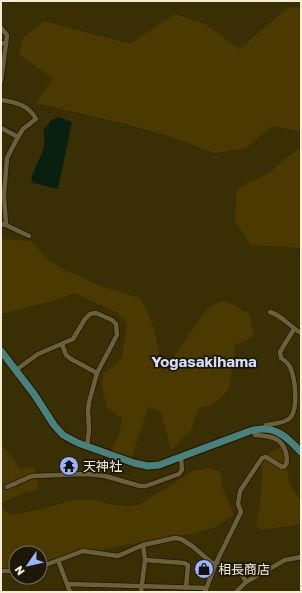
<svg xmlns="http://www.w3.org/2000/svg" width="302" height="593" font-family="'Golos Text','Noto Sans JP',sans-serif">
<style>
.green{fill:#4b3a00}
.water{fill:#092010}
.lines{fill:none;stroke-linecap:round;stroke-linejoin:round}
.street-casing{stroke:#1f1600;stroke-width:6}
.primary-casing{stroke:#1f1600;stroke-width:9}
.street{stroke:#6d6039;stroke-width:4.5}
.primary{stroke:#4a817c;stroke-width:7}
.labels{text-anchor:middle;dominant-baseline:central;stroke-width:3.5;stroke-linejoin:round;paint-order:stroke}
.poi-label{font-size:13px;fill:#f4edd7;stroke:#1c1707;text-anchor:start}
.quarter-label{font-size:15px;font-weight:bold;fill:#d5defb;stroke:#1c1707}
</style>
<rect width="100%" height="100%" fill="#3a2e04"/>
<!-- green -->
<g class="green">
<path d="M289,7l12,1v123l-29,-5 -26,22 -31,5 -43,-16 -46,-13 -90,-21 17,-24 -34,-25 4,-16 21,-17 86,23 45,-30 32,11 32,24z"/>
<path d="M301,148v100l-50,-3 -16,-24 2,-33 32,-15 18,-16z"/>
<path d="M3,239l28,2 18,20 20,11 34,15 37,11c11,19 18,39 19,61l12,8 4,-12 32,-46 14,-8 11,3 17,10 5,22 -19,9 -6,44 -17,16 -13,3 -8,22 -20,20 -10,-39 -13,-4 -16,50 -22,-3 9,-20 3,-16 -15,-10 -5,-20 1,-13 19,-17 5,-34 -9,-11 -43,-20 -19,7 -55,14v-73z"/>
<path d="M1,446l4,2 16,22 13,-4 5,23 -13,3 -25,11z"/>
<path d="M282,446l8,38 11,18v22l-41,6 -4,-6 4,-17 3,-50z"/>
<path d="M209,468l11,3 3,18 11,26 -21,13 -22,6 -67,11 -52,12 -32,3v-7h-24v12l-15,4v-61l10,7 32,-6 29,-9h24l13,4 18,2 12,-1 54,-34z"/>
</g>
<!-- water -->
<path class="water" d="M59,117l13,5 -14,67 -25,-6 -2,-3c5,-20 18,-30 12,-51l5,-3 2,-5z"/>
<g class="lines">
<defs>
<g id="street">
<path d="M1,28l6,7 -1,9"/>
<path d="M1,43l5,1 -5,37"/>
<path d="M1,100c14,2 28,5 35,19l-13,10 -5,8 -11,21 -3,37 2,30"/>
<path d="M1,128l17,9"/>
<path d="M1,224l5,1 23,11"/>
<path d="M270,312c13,4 19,14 31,21"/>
<path d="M62,344l4,11 5,4 26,14"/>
<path d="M16,370l22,-16 35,-15 12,-20 5,-5 6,-1 16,7 4,4 1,11 -20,38 -8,29 -1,8 1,21 -2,15"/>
<path d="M264,429l2,-4c7,-1 19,-2 24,-7 9,-10 5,-40 0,-51 -2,-4 -6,-7 -9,-9l-1,-6 14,-23"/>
<path d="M7,487l25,-11 55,-2 18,2 35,10h6l33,-12 3,-4 -1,-13"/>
<path d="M58,560l12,32"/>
<path d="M145,560l39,3 4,2 -2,23"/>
<path d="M40,567l43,-16 35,5 25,-11 32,-7 6,1 11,7 20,17h4l-11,29"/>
<path d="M1,571h15"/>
<path d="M246,582l-5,-9 -11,-7 -14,-3 25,-51 -3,-8 2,-13 22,-33 4,-1 16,10 3,-1c3,-4 2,-8 1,-13 -4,-16 -16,-17 -31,-18l-1,-6"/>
<path d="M67,584l139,4"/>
<path d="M141,592l4,-32 -2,-15"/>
<path d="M236,592l10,-10 39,-22 16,-3"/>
</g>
<path id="primary" d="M1,351l33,43 20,31 9,10 15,8 56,20 14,3 11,-1 91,-34c24,-7 36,5 51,21"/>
</defs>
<!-- street casing -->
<use href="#street" class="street-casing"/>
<!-- primary casing -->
<use href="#primary" class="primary-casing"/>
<!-- street -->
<use href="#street" class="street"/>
<!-- primary -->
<use href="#primary" class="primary"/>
</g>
<!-- icons -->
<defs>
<symbol id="temple-disc" viewBox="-11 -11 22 22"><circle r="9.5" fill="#9eb3fd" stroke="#1c1707"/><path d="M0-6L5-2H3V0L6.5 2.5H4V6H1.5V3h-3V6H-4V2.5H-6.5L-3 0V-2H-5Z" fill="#111"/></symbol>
<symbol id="shop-disc" viewBox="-11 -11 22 22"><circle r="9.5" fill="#9eb3fd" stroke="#1c1707"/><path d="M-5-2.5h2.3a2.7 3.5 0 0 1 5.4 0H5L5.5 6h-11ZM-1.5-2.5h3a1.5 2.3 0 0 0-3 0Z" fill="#111"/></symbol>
</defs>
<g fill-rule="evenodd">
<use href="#temple-disc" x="58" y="455" width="22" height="22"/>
<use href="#shop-disc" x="193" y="558" width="22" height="22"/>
</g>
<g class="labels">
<!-- poi labels -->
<g class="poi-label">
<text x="83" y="466">天神社</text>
<text x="218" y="569">相長商店</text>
</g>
<!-- quarter labels -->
<g class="quarter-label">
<text x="204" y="361">Yogasakihama</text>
</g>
</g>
<!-- border -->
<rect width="302" height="593" fill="none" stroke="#f4edd7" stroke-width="4"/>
<!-- north arrow -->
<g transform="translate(28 565) rotate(236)"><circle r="19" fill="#1c1707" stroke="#726d5a"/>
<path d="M0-3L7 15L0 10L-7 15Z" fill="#9eb3fd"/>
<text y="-6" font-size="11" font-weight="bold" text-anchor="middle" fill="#f4edd7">N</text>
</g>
</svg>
